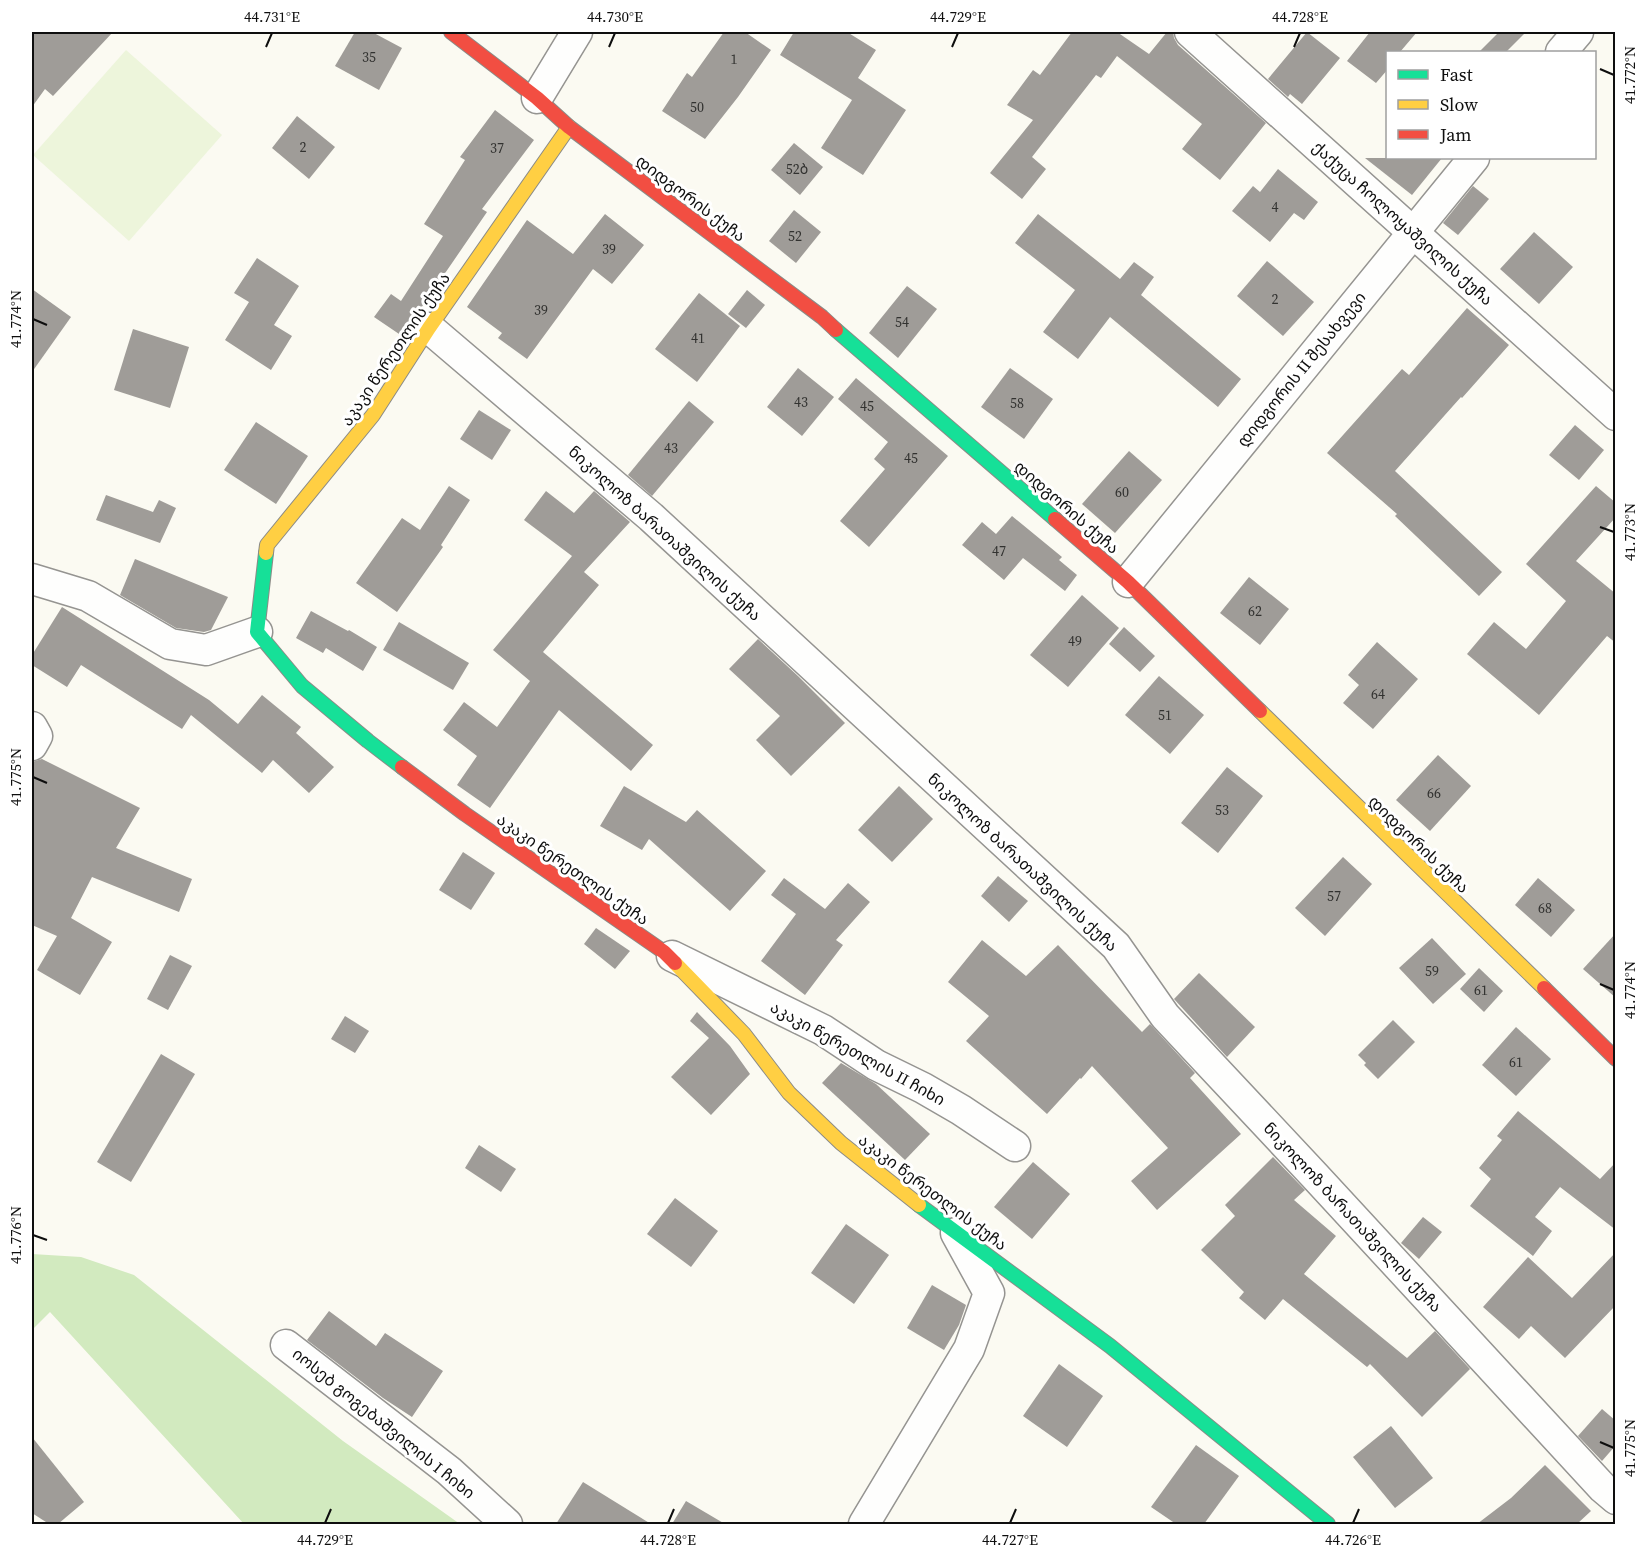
<svg xmlns="http://www.w3.org/2000/svg" width="1647" height="1556" font-family="'Source Serif 4','Noto Sans Georgian',serif">
<style>
.forest{fill:#d2eabf}
.pitch{fill:#edf5db}
.building{fill:#9f9c98}
.lines{fill:none;stroke-linecap:round;stroke-linejoin:round}
.street-casing{stroke:#959491;stroke-width:33}
.fast-casing{stroke:#8b8b87;stroke-width:16}
.slow-casing{stroke:#8b8b87;stroke-width:16}
.jam-casing{stroke:#8b8b87;stroke-width:16}
.street{stroke:#fefefd;stroke-width:30}
.fast{stroke:#16e098;stroke-width:14}
.slow{stroke:#ffcf43;stroke-width:14}
.jam{stroke:#f24e42;stroke-width:14}
.ticks{fill:none;stroke:#0e0e0e;stroke-width:2}
.labels{text-anchor:middle;dominant-baseline:central;stroke-width:6;stroke-linejoin:round;paint-order:stroke}
.number-label{font-size:14px;fill:#323230}
.street-label{font-size:16px;fill:#0e0e0e;stroke:#fff}
.neatline{fill:none;stroke:#0e0e0e;stroke-width:2}
.ticks-label{font-size:15px;text-anchor:middle;fill:#0e0e0e}
</style>
<rect width="100%" height="100%" fill="#fbfaf2"/>
<!-- forest -->
<path class="forest" d="M32,1254l49,3 53,18 209,166 117,83h-216l-194,-212 -18,18z"/>
<!-- pitch -->
<path class="pitch" d="M126,50l96,85 -93,106 -96,-86z"/>
<!-- building -->
<g class="building">
<path d="M32,32h81l-60,64 -8,-7 -13,18z"/>
<path d="M355,32h17l30,16 -23,42 -44,-24z"/>
<path d="M724,32h21l26,18 -33,47 -33,42 -43,-28 25,-38 5,4z"/>
<path d="M794,32h53l29,18 -18,28 48,32 -43,65 -42,-27 31,-48 -72,-45z"/>
<path d="M1072,32h45l32,22 18,-22h6l1,6 4,7 88,78 -46,57 -38,-31 20,-25 -85,-68 -16,22 -5,-3 -64,82 14,12 -24,30 -32,-26 43,-53 -26,-15 26,-35 7,5z"/>
<path d="M1307,32l33,26 -38,46 -12,-10 -2,3 -20,-18z"/>
<path d="M1370,32h47l-17,20h-12v17l-12,14 -29,-22z"/>
<path d="M1499,32h27l-20,20h-27z"/>
<path d="M495,110l39,30 -52,69 5,3 -85,124 -28,-19 17,-23 10,7 42,-65 -19,-12 41,-64 -5,-3z"/>
<path d="M297,116l38,31 -26,32 -37,-31z"/>
<path d="M794,143l29,24 -23,28 -29,-25z"/>
<path d="M1365,158h77l-30,37z"/>
<path d="M1278,169l40,33 -14,18 -10,-7 -24,29 -38,-31 21,-25 7,6z"/>
<path d="M1473,186l16,13 -31,36 -15,-12z"/>
<path d="M794,210l27,22 -25,31 -27,-22z"/>
<path d="M605,214l39,31 -32,39 -19,-15 -66,90 -29,-21 4,-5 -35,-26 60,-87 46,34z"/>
<path d="M1038,214l82,65 14,-17 20,15 -13,18 100,84 -23,28 -108,-90 -32,42 -35,-27 32,-42 -60,-47z"/>
<path d="M1534,232l39,35 -34,37 -39,-35z"/>
<path d="M257,258l42,28 -25,39 18,11 -21,34 -46,-30 24,-38 -15,-9z"/>
<path d="M1267,261l47,41 -31,34 -46,-40z"/>
<path d="M907,286l30,23 -39,49 -29,-25z"/>
<path d="M32,289l39,28 -39,55z"/>
<path d="M747,290l18,15 -19,23 -18,-14z"/>
<path d="M699,293l41,33 -43,56 -42,-33z"/>
<path d="M1467,308l42,37 -47,53 -1,-1 -66,74 107,101 -23,24 -84,-80 2,-2 -70,-61 75,-84 7,6z"/>
<path d="M133,329l56,18 -19,61 -56,-18z"/>
<path d="M798,368l36,29 -32,39 -35,-29z"/>
<path d="M1010,368l43,31 -29,40 -43,-32z"/>
<path d="M856,378l92,78 -79,91 -29,-26 45,-52 -11,-10 14,-17 -50,-43z"/>
<path d="M689,401l25,21 -62,74 -24,-21z"/>
<path d="M479,410l32,20 -19,30 -32,-21z"/>
<path d="M256,422l52,34 -32,48 -52,-34z"/>
<path d="M1575,425l29,25 -25,30 -30,-25z"/>
<path d="M1129,451l33,29 -47,53 -33,-29z"/>
<path d="M449,486l21,14 -29,45 2,2 -46,65 -41,-29 46,-65 18,12z"/>
<path d="M1596,486l20,17v14l-40,44 40,33v49l-9,-7 -68,79 -72,-61 27,-32 32,27 40,-48 -40,-37z"/>
<path d="M546,491l28,22 20,-22 36,31 -46,50 15,13 -56,67 110,93 -22,26 -72,-61 -69,98 -33,-23 20,-29 -34,-26 21,-28 33,25 33,-46 -37,-31 79,-94 -48,-36z"/>
<path d="M106,495l47,17 6,-12 17,8 -16,35 -64,-23z"/>
<path d="M1012,516l50,41 -3,3 18,15 -12,16 -42,-33 -19,22 -42,-35 20,-23 14,12z"/>
<path d="M135,559l93,38 -17,33 -7,2 -28,-4 -56,-33z"/>
<path d="M1249,577l40,32 -29,36 -40,-32z"/>
<path d="M1082,595l37,33 -51,59 -38,-32z"/>
<path d="M62,607l147,93 29,24 24,-29 39,32 -5,6 38,34 -25,26 -36,-33 -11,13 -71,-58 -9,14 -101,-64 -14,22 -35,-22v-10z"/>
<path d="M311,611l37,20 1,-1 28,17 -14,24 -37,-23 -3,5 -27,-15z"/>
<path d="M399,622l70,41 -16,27 -70,-40z"/>
<path d="M1124,627l31,29 -15,16 -31,-28z"/>
<path d="M758,639l40,37 47,47 -54,53 -35,-36 24,-24 -51,-47z"/>
<path d="M1377,642l41,37 -45,50 -30,-26 16,-18 -11,-10z"/>
<path d="M1159,676l45,39 -34,39 -45,-39z"/>
<path d="M1438,755l33,31 -41,45 -34,-31z"/>
<path d="M42,759l98,49 -24,40 76,31 -13,33 -87,-35 -21,41 41,24 -32,53 -43,-25 20,-34 -25,-11v-163z"/>
<path d="M1227,767l36,29 -45,57 -37,-30z"/>
<path d="M624,786l62,36 11,-12 69,61 -36,40 -81,-72 -7,11 -42,-24z"/>
<path d="M899,786l34,33 -41,43 -34,-32z"/>
<path d="M463,852l32,21 -24,37 -32,-20z"/>
<path d="M1343,857l29,27 -47,52 -30,-28z"/>
<path d="M998,876l30,25 -19,21 -28,-26z"/>
<path d="M784,878l41,31 23,-26 22,19 -34,38 7,5 -38,50 -44,-34 35,-47 -25,-19z"/>
<path d="M1538,878l37,32 -24,27 -36,-32z"/>
<path d="M596,928l34,23 -15,18 -31,-25z"/>
<path d="M1616,933v65l-33,-29z"/>
<path d="M1432,938l34,36 -33,30 -34,-36z"/>
<path d="M982,940l44,36 32,-31 84,87 8,-8 45,49 -5,5 51,56 -84,76 -26,-29 37,-33 -76,-82 -11,13 -1,-1 -33,36 -81,-73 23,-25 -41,-34z"/>
<path d="M170,955l22,11 -24,44 -21,-11z"/>
<path d="M1479,968l24,23 -19,21 -24,-23z"/>
<path d="M1199,973l56,54 -28,30 -53,-58z"/>
<path d="M697,1012l33,34 20,28 -39,41 -40,-38 38,-39 -19,-17z"/>
<path d="M345,1016l24,15 -14,22 -24,-14z"/>
<path d="M1393,1020l22,22 -37,37 -14,-14 2,-2 -8,-8z"/>
<path d="M1516,1027l35,32 -35,37 -34,-31z"/>
<path d="M161,1054l34,20 -64,108 -34,-20z"/>
<path d="M841,1063l35,21 54,50 -25,26 -83,-77z"/>
<path d="M1518,1111l82,68 16,-17v68l-56,-43 -25,30 17,14 -19,25 -63,-50 21,-27 -12,-11 23,-28 -5,-4z"/>
<path d="M479,1145l37,24 -15,23 -36,-24z"/>
<path d="M1273,1157l32,33 -11,10 42,36 -32,38 103,84 28,-27 35,38 -48,48 -52,-53 -3,3 -84,-68 -18,21 -26,-22 5,-6 -43,-42 34,-34 -10,-11z"/>
<path d="M1033,1162l37,32 -38,45 -38,-32z"/>
<path d="M675,1198l43,33 -27,36 -44,-33z"/>
<path d="M1423,1217l19,15 -23,27 -18,-16z"/>
<path d="M846,1224l43,31 -35,49 -43,-31z"/>
<path d="M1616,1252v53l-51,53 -34,-32 -12,13 -36,-32 45,-50 44,41z"/>
<path d="M932,1285l34,20 -7,20 -15,25 -37,-22z"/>
<path d="M329,1311l47,35 9,-13 58,38 -31,46 -29,-19 -76,-58z"/>
<path d="M1059,1364l44,32 -36,51 -44,-31z"/>
<path d="M1602,1409l14,12v24l-14,16 -24,-25z"/>
<path d="M1391,1426l42,52 -38,30 -42,-51z"/>
<path d="M32,1437l52,65 -26,22h-9l-17,-11z"/>
<path d="M1196,1445l43,31 -35,48h-28l-25,-17z"/>
<path d="M1545,1465l46,46 -14,13h-100l34,-26z"/>
<path d="M583,1482l68,42h-95z"/>
<path d="M686,1501l39,23h-53z"/>
</g>
<g class="lines">
<defs>
<g id="street">
<path d="M1190,32l426,383"/>
<path d="M1561,52l17,-20"/>
<path d="M537,98l40,-66"/>
<path d="M429,328l222,189 465,429 49,70 149,159 289,313 13,11"/>
<path d="M32,579l56,17 82,48 36,6 51,-18"/>
<path d="M1128,582l346,-424"/>
<path d="M32,727l5,9 -5,9"/>
<path d="M672,956l151,74 53,35 47,23 38,22 54,36"/>
<path d="M286,1345l163,126 58,53"/>
<path d="M864,1524l105,-175 20,-56 -33,-60"/>
</g>
<g id="fast">
<path d="M836,330l219,189"/>
<path d="M266,553l-9,79 45,54 66,55 34,26"/>
<path d="M919,1205l191,141 218,178"/>
</g>
<g id="slow">
<path d="M266,553l1,-8 106,-130 56,-87 140,-201"/>
<path d="M1260,711l284,277"/>
<path d="M675,963l69,71 45,59 52,50 78,62"/>
</g>
<g id="jam">
<path d="M451,32l86,66 32,29 253,190 14,13"/>
<path d="M1055,519l73,63 132,129"/>
<path d="M402,767l63,47 199,138 11,11"/>
<path d="M1544,988l72,71"/>
</g>
</defs>
<!-- street casing -->
<use href="#street" class="street-casing"/>
<!-- fast casing -->
<use href="#fast" class="fast-casing"/>
<!-- slow casing -->
<use href="#slow" class="slow-casing"/>
<!-- jam casing -->
<use href="#jam" class="jam-casing"/>
<!-- street -->
<use href="#street" class="street"/>
<!-- fast -->
<use href="#fast" class="fast"/>
<!-- slow -->
<use href="#slow" class="slow"/>
<!-- jam -->
<use href="#jam" class="jam"/>
</g>
<!-- ticks -->
<path class="ticks" d="M266,47l6,-14M609,47l6,-14M952,47l6,-14M1294,47l6,-14M1600,69l14,6M33,319l14,6M1600,527l14,5M33,777l14,6M1600,984l14,6M33,1235l14,5M1600,1442l14,6M325,1523l6,-14M668,1523l6,-14M1010,1523l6,-14M1353,1523l6,-14"/>
<g class="labels">
<!-- number labels -->
<g class="number-label">
<text x="369" y="57">35</text>
<text x="734" y="59">1</text>
<text x="697" y="107">50</text>
<text x="303" y="147">2</text>
<text x="497" y="148">37</text>
<text x="797" y="169">52ბ</text>
<text x="1275" y="207">4</text>
<text x="795" y="236">52</text>
<text x="609" y="249">39</text>
<text x="1275" y="299">2</text>
<text x="541" y="310">39</text>
<text x="902" y="322">54</text>
<text x="698" y="338">41</text>
<text x="801" y="402">43</text>
<text x="1017" y="403">58</text>
<text x="867" y="406">45</text>
<text x="671" y="448">43</text>
<text x="911" y="458">45</text>
<text x="1122" y="492">60</text>
<text x="999" y="551">47</text>
<text x="1255" y="611">62</text>
<text x="1075" y="641">49</text>
<text x="1378" y="694">64</text>
<text x="1165" y="715">51</text>
<text x="1434" y="793">66</text>
<text x="1222" y="810">53</text>
<text x="1334" y="896">57</text>
<text x="1545" y="908">68</text>
<text x="1432" y="971">59</text>
<text x="1481" y="990">61</text>
<text x="1516" y="1062">61</text>
</g>
<!-- street labels -->
<g class="street-label">
<text transform="translate(691 198) rotate(37)">დიდგორის ქუჩა</text>
<text transform="translate(1403 223) rotate(42)">ქაქუცა ჩოლოყაშვილის ქუჩა</text>
<text transform="translate(395 349) rotate(-56)">აკაკი წერეთლის ქუჩა</text>
<text transform="translate(1301 369) rotate(-51)">დიდგორის II შესახვევი</text>
<text transform="translate(1067 507) rotate(41)">დიდგორის ქუჩა</text>
<text transform="translate(665 533) rotate(42)">ნიკოლოზ ბარათაშვილის ქუჩა</text>
<text transform="translate(1419 844) rotate(44)">დიდგორის ქუჩა</text>
<text transform="translate(1023 862) rotate(43)">ნიკოლოზ ბარათაშვილის ქუჩა</text>
<text transform="translate(573 869) rotate(35)">აკაკი წერეთლის ქუჩა</text>
<text transform="translate(858 1053) rotate(29)">აკაკი წერეთლის II ჩიხი</text>
<text transform="translate(933 1192) rotate(37)">აკაკი წერეთლის ქუჩა</text>
<text transform="translate(1353 1217) rotate(47)">ნიკოლოზ ბარათაშვილის ქუჩა</text>
<text transform="translate(384 1423) rotate(39)">იოსებ გოგებაშვილის I ჩიხი</text>
</g>
</g>
<!-- border -->
<rect width="1647" height="1556" fill="none" stroke="#ffffff" stroke-width="66"/>
<!-- legend -->
<rect x="1386" y="51" width="210" height="108" fill="#ffffff" stroke="#9f9f9f" stroke-width="1.5"/>
<rect x="1398" y="70" width="30" height="9" fill="#16e098" stroke="#9f9f9f" stroke-width="1.5"/>
<text x="1440" y="81" font-size="18" fill="#0e0e0e">Fast</text>
<rect x="1398" y="100" width="30" height="9" fill="#ffcf43" stroke="#9f9f9f" stroke-width="1.5"/>
<text x="1440" y="111" font-size="18" fill="#0e0e0e">Slow</text>
<rect x="1398" y="130" width="30" height="9" fill="#f24e42" stroke="#9f9f9f" stroke-width="1.5"/>
<text x="1440" y="141" font-size="18" fill="#0e0e0e">Jam</text>
<rect x="33" y="33" width="1581" height="1490" class="neatline"/>
<g class="ticks-label">
<text x="272" y="22">44.731°E</text>
<text x="615" y="22">44.730°E</text>
<text x="958" y="22">44.729°E</text>
<text x="1300" y="22">44.728°E</text>
<text transform="translate(1630 75) rotate(-90)" y="5">41.772°N</text>
<text transform="translate(16 319) rotate(-90)" y="5">41.774°N</text>
<text transform="translate(1630 532) rotate(-90)" y="5">41.773°N</text>
<text transform="translate(16 777) rotate(-90)" y="5">41.775°N</text>
<text transform="translate(1630 990) rotate(-90)" y="5">41.774°N</text>
<text transform="translate(16 1235) rotate(-90)" y="5">41.776°N</text>
<text transform="translate(1630 1448) rotate(-90)" y="5">41.775°N</text>
<text x="325" y="1545">44.729°E</text>
<text x="668" y="1545">44.728°E</text>
<text x="1010" y="1545">44.727°E</text>
<text x="1353" y="1545">44.726°E</text>
</g>
</svg>
